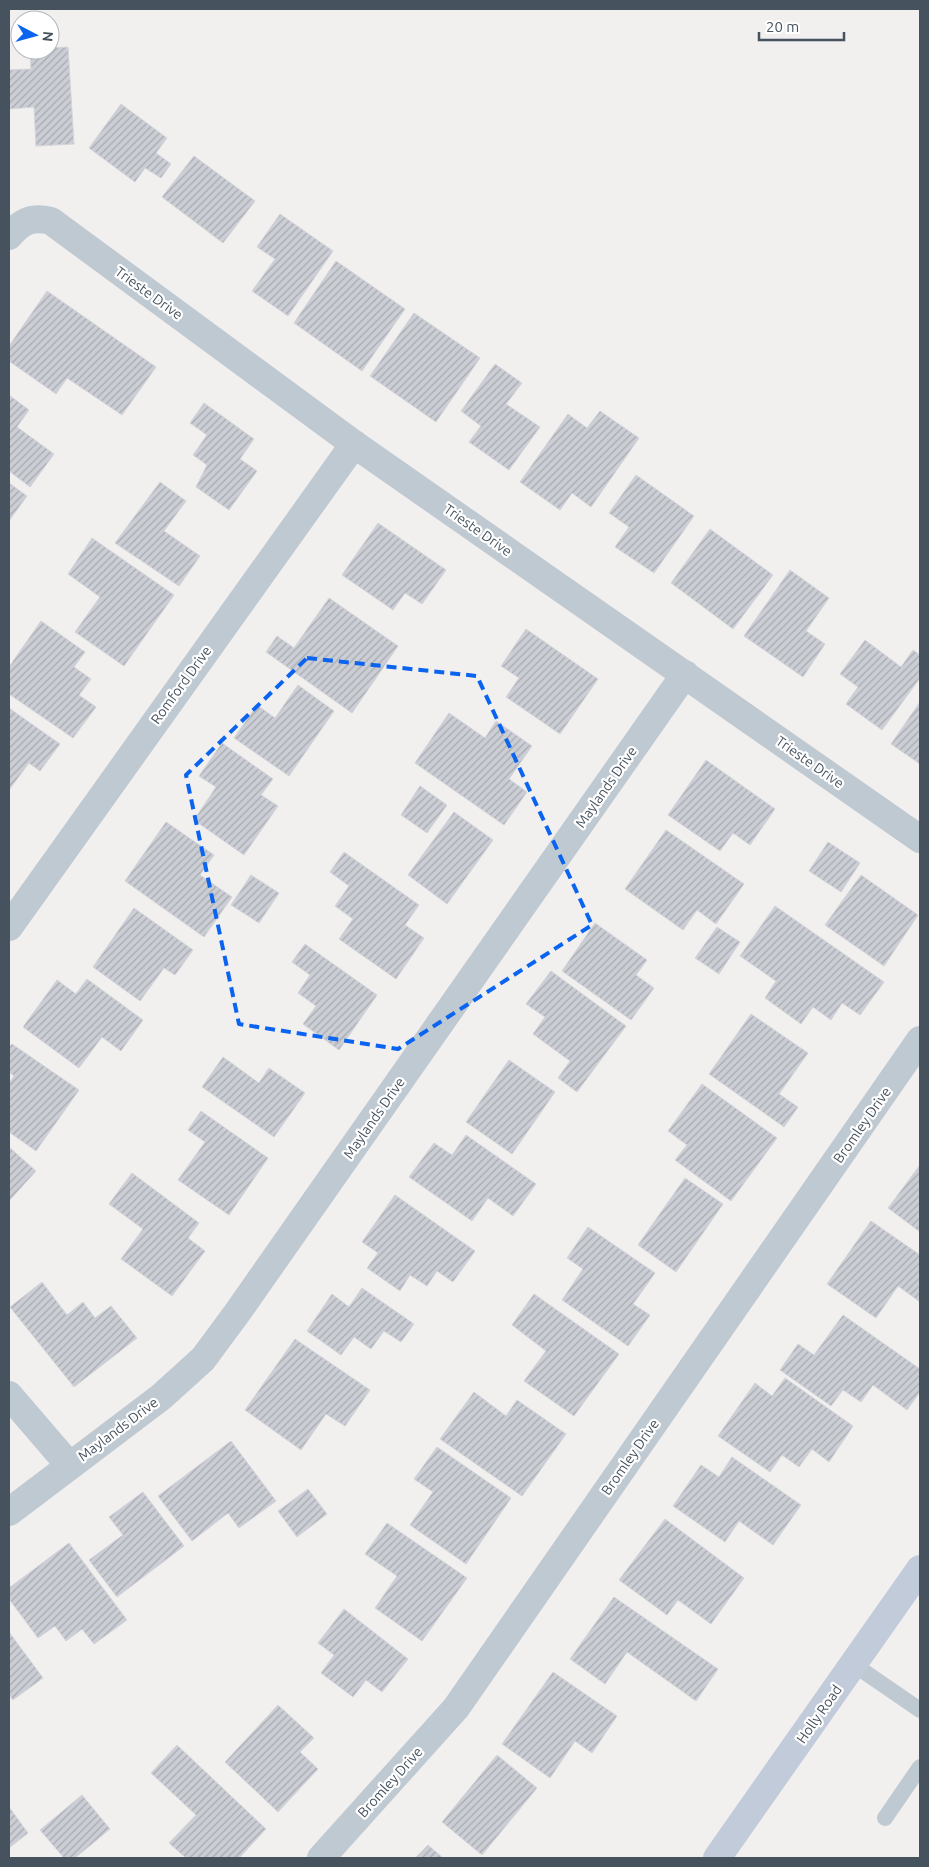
<svg xmlns="http://www.w3.org/2000/svg" width="929" height="1867" font-family="Ubuntu,sans-serif">
<style>
.building{fill:url(#building-hatch);stroke:#d3d5db}
.lines{fill:none;stroke-linecap:round;stroke-linejoin:round}
.lane{stroke:#bfc9d2;stroke-width:16}
.street{stroke:#bfc9d2;stroke-width:28}
.secondary{stroke:#c1cbda;stroke-width:28}
.marked{fill:none;stroke:#0b64f0;stroke-width:4;stroke-dasharray:10 6;stroke-linejoin:round}
.labels{text-anchor:middle;dominant-baseline:central;stroke-width:4.5;stroke-linejoin:round;paint-order:stroke}
.street-label{font-size:14px;fill:#46525e;stroke:#fff}
</style>
<defs>
<pattern id="building-hatch" width="6" height="6" patternUnits="userSpaceOnUse" patternTransform="scale(1.25)"><rect width="6" height="6" fill="#cbced4"/><path d="M-1 1l2-2M0 6l6-6M5 7l2-2" fill="none" stroke="#a7aaaf"/></pattern>
</defs>
<rect width="100%" height="100%" fill="#f2efef"/>
<!-- building -->
<g class="building">
<path d="M68,47l6,97 -38,2 -2,-39 -25,2v-39l22,-1 -1,-19h20v-2z"/>
<path d="M121,104l46,34 -11,15 15,11 -10,14 -16,-10 -10,14 -46,-34z"/>
<path d="M194,156l61,45 -32,42 -61,-46z"/>
<path d="M280,214l53,37 -45,65 -36,-25 23,-32 -18,-12z"/>
<path d="M336,261l69,48 -43,62 -68,-48z"/>
<path d="M47,291l109,76 -34,48 -55,-37 -11,16 -47,-33v-15z"/>
<path d="M414,313l66,45 -44,64 -66,-46z"/>
<path d="M495,364l27,19 -16,21 34,23 -31,43 -40,-28 12,-16 -20,-15z"/>
<path d="M9,395l20,15 -12,17 37,27 -24,33 -21,-16z"/>
<path d="M204,403l50,36 -14,20 17,12 -28,39 -33,-23 11,-22 -14,-10 14,-20 -17,-12z"/>
<path d="M600,411l39,27 -48,69 -19,-14 -12,17 -40,-28 48,-68 19,14z"/>
<path d="M636,475l58,41 -40,57 -39,-26 14,-20 -20,-14z"/>
<path d="M160,482l26,19 -22,30 36,25 -21,30 -64,-43z"/>
<path d="M9,483l18,13 -18,25z"/>
<path d="M378,523l68,47 -24,34 -17,-11 -12,17 -51,-35z"/>
<path d="M710,529l63,46 -40,54 -62,-46z"/>
<path d="M92,538l82,57 -50,71 -49,-34 25,-35 -32,-23z"/>
<path d="M790,570l39,28 -23,33 19,13 -22,33 -59,-41z"/>
<path d="M329,598l69,48 -46,67 -86,-61 11,-16 17,12z"/>
<path d="M41,621l44,31 -11,15 17,12 -12,16 17,12 -23,31 -64,-44v-27z"/>
<path d="M526,629l72,50 -38,55 -54,-37 13,-19 -18,-12z"/>
<path d="M865,640l36,27 12,-17 7,5v23l-38,52 -36,-26 12,-17 -18,-13z"/>
<path d="M298,685l36,26 -45,65 -55,-38 23,-33 18,13z"/>
<path d="M920,702v62l-29,-20z"/>
<path d="M9,708l51,36 -20,27 -11,-8 -20,27z"/>
<path d="M449,713l36,25 11,-17 36,25 -23,33 18,13 -23,33 -89,-62z"/>
<path d="M222,743l51,36 -12,16 17,11 -34,49 -50,-35 22,-33 -17,-11z"/>
<path d="M706,760l69,49 -25,36 -17,-12 -13,18 -52,-36z"/>
<path d="M420,786l27,19 -20,28 -26,-18z"/>
<path d="M454,812l39,28 -46,64 -39,-29z"/>
<path d="M166,822l48,33 -14,20 32,22 -28,40 -79,-56z"/>
<path d="M666,830l78,54 -28,40 -19,-14 -14,20 -58,-41z"/>
<path d="M828,842l32,21 -19,29 -32,-21z"/>
<path d="M344,852l75,53 -14,20 19,13 -28,41 -57,-40 14,-20 -18,-13 14,-20 -19,-14z"/>
<path d="M251,875l28,18 -20,30 -28,-18z"/>
<path d="M861,875l57,40 -34,51 -59,-41z"/>
<path d="M775,906l109,76 -24,33 -18,-12 -11,17 -18,-13 -12,17 -36,-26 11,-17 -36,-25z"/>
<path d="M134,908l59,42 -18,25 -11,-7 -24,33 -47,-34z"/>
<path d="M595,923l52,37 -11,15 18,13 -23,32 -69,-49z"/>
<path d="M717,927l23,15 -21,32 -24,-16z"/>
<path d="M305,944l72,51 -38,55 -36,-26 13,-18 -18,-13 12,-18 -18,-13z"/>
<path d="M551,971l75,55 -49,66 -19,-14 12,-17 -37,-27 12,-17 -19,-13z"/>
<path d="M87,979l56,41 -22,31 -19,-14 -23,31 -56,-41 34,-47 19,14z"/>
<path d="M751,1014l57,39 -29,41 19,13 -14,20 -75,-53z"/>
<path d="M12,1044l67,46 -43,61 -27,-19v-49l5,-7 -5,-4v-25z"/>
<path d="M223,1057l36,26 10,-15 36,25 -31,44 -72,-50z"/>
<path d="M509,1060l46,32 -43,62 -46,-32z"/>
<path d="M702,1084l75,54 -46,63 -56,-41 12,-15 -19,-14z"/>
<path d="M201,1111l67,47 -39,57 -51,-35 27,-38 -17,-12z"/>
<path d="M466,1135l70,49 -23,32 -25,-18 -16,23 -63,-44 25,-34 18,12z"/>
<path d="M9,1147l27,24 -27,30z"/>
<path d="M920,1165v67l-32,-24z"/>
<path d="M132,1173l67,50 -11,15 17,13 -33,45 -51,-37 22,-30 -34,-25z"/>
<path d="M685,1178l38,26 -47,68 -38,-27z"/>
<path d="M395,1195l80,56 -22,31 -16,-11 -10,15 -17,-11 -10,16 -33,-23 11,-15 -16,-11z"/>
<path d="M871,1221l49,34v47l-22,-16 -22,32 -49,-34z"/>
<path d="M588,1227l67,46 -22,31 17,11 -22,31 -66,-46 21,-31 -16,-11z"/>
<path d="M42,1282l25,33 16,-13 12,16 16,-12 26,32 -63,49 -64,-80z"/>
<path d="M362,1288l52,36 -13,18 -17,-11 -13,18 -17,-12 -13,18 -34,-24 25,-37 17,13z"/>
<path d="M534,1294l85,60 -45,62 -50,-35 22,-30 -34,-26z"/>
<path d="M843,1315l77,54v23l-13,18 -34,-25 -12,17 -18,-12 -12,16 -51,-36 18,-26 16,11z"/>
<path d="M295,1339l75,51 -25,36 -19,-12 -25,36 -56,-40z"/>
<path d="M785,1378l68,48 -24,36 -17,-13 -13,18 -17,-12 -12,17 -52,-36 37,-53 17,13z"/>
<path d="M474,1392l32,24 11,-16 49,34 -44,62 -82,-57z"/>
<path d="M231,1441l45,60 -37,27 -11,-15 -36,28 -34,-45z"/>
<path d="M437,1447l74,51 -45,66 -56,-39 23,-33 -19,-13z"/>
<path d="M732,1457l69,48 -28,40 -34,-24 -14,21 -52,-36 28,-41 18,12z"/>
<path d="M308,1489l19,25 -30,23 -19,-26z"/>
<path d="M143,1492l41,54 -67,51 -28,-37 34,-25 -14,-18z"/>
<path d="M665,1519l79,59 -33,46 -33,-24 -11,15 -48,-35z"/>
<path d="M387,1523l80,55 -45,63 -47,-33 22,-32 -32,-22z"/>
<path d="M69,1543l58,77 -33,24 -12,-15 -16,12 -11,-15 -17,12 -29,-39v-11z"/>
<path d="M614,1597l104,72 -22,32 -69,-49 -22,32 -35,-25z"/>
<path d="M344,1609l64,50 -26,33 -16,-12 -13,17 -32,-24 13,-18 -16,-12z"/>
<path d="M9,1632l34,46 -30,22 -4,-5z"/>
<path d="M553,1672l64,44 -25,37 -17,-12 -25,37 -48,-34z"/>
<path d="M278,1705l36,33 -14,14 18,17 -40,43 -53,-50z"/>
<path d="M177,1745l89,84 -27,29h-53l-17,-15 27,-28 -45,-42z"/>
<path d="M497,1755l40,33 -55,67 -40,-33z"/>
<path d="M82,1795l28,34 -35,29h-11l-24,-28z"/>
<path d="M9,1807l19,26 -19,15z"/>
<path d="M428,1845l15,13h-28z"/>
</g>
<g class="lines">
<!-- lane -->
<g class="lane">
<path d="M853,1664l67,46"/>
<path d="M885,1818l35,-51"/>
</g>
<!-- street -->
<g class="street">
<path d="M9,236c12,-14 22,-20 42,-15l303,223 566,395"/>
<path d="M9,927l345,-483"/>
<path d="M9,1395l61,71"/>
<path d="M9,1512l152,-115 42,-38 34,-46 448,-639"/>
<path d="M321,1858l135,-150 464,-668"/>
</g>
<!-- secondary -->
<path class="secondary" d="M717,1858l203,-289"/>
</g>
<!-- marked area -->
<path class="marked" d="M307,658l170,18 115,249 -194,124 -159,-25 -53,-249z"/>
<g class="labels">
<!-- street labels -->
<g class="street-label">
<text transform="translate(149 293) rotate(36)">Trieste Drive</text>
<text transform="translate(478 530) rotate(35)">Trieste Drive</text>
<text transform="translate(181 685) rotate(-54)">Romford Drive</text>
<text transform="translate(810 762) rotate(35)">Trieste Drive</text>
<text transform="translate(606 787) rotate(-55)">Maylands Drive</text>
<text transform="translate(374 1118) rotate(-55)">Maylands Drive</text>
<text transform="translate(862 1125) rotate(-55)">Bromley Drive</text>
<text transform="translate(118 1429) rotate(-37)">Maylands Drive</text>
<text transform="translate(630 1457) rotate(-55)">Bromley Drive</text>
<text transform="translate(819 1714) rotate(-55)">Holly Road</text>
<text transform="translate(390 1782) rotate(-48)">Bromley Drive</text>
</g>
</g>
<!-- border -->
<rect width="929" height="1867" fill="none" stroke="#46525e" stroke-width="20"/>
<!-- north arrow -->
<g transform="translate(35 35) rotate(96)"><circle r="24" fill="#ffffff" stroke="#b5babf"/>
<path d="M0-4L9 19L0 12L-9 19Z" fill="#0b64f0"/>
<text y="-8" font-size="14" font-weight="bold" text-anchor="middle" fill="#46525e">N</text>
</g>
<!-- scale -->
<path d="M759 32v8h85v-8" fill="none" stroke="#46525e" stroke-width="2.5"/>
<text x="766" y="32" font-size="15" fill="#46525e" stroke="#ffffff" stroke-width="4" paint-order="stroke">20 m</text>
</svg>
